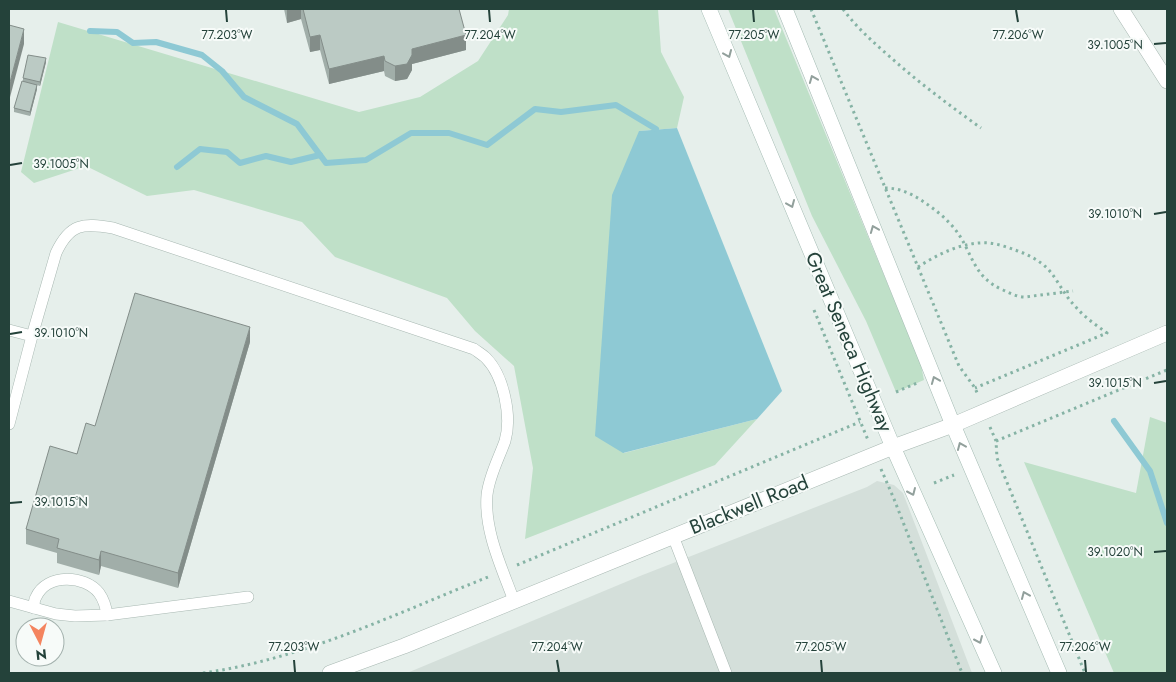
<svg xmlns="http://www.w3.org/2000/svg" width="1176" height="682" font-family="Jost,sans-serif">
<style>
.built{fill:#d4dfda}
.green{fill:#bfe0c8}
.water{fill:#8ec9d4}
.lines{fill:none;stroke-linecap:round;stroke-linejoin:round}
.stream{stroke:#8ec9d4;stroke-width:6}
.lane-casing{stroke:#a8b8b2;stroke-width:12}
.street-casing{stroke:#a8b8b2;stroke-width:16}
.secondary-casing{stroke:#a4bbb3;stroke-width:16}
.path{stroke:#86b3a5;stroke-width:3;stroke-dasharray:2.5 4;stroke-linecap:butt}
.lane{stroke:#fff;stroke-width:11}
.street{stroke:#fff;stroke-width:15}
.secondary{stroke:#fff;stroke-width:15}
.wall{fill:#a1aea9}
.shaded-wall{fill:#838d89}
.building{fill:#bbcac4;stroke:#838d89}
.oneway{stroke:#92a09c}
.ticks{fill:none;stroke:#24423a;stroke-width:2}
.labels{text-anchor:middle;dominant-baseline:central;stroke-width:4;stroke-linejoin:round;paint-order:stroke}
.street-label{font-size:20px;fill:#24423a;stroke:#f7fbf9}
.ticks-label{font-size:12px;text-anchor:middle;fill:#24423a;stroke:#f7fbf9;stroke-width:4;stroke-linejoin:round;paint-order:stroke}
</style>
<rect width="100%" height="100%" fill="#e6efeb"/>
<!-- built -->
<path class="built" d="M877,481l17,4 9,8 69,180h-565l233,-97 227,-89z"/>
<!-- green -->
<g class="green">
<path d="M509,9h149l3,43 23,45 -7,31 -38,3 -15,322 133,-34 -42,46 -190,74 8,-71 -19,-102 -39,-35 -28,-33 -112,-41 -33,-35 -108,-32 -47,6 -61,-30 -52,17 -13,-11 37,-150 301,90 61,-15 58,-36 30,-46z"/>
<path d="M728,9h46l138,334 9,22 3,15 -28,12 -30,-71 -54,-105z"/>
<path d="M1150,417l17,6v250h-53l-90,-211 112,31z"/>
</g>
<!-- water -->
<path class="water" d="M677,128l105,263 -25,28 -134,34 -28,-17 17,-241 27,-64z"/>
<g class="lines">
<!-- stream -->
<g class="stream">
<path d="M90,31l27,1 16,11 23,-1 46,13 20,16 22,26 53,27 29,39 40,-3 45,-27h38l38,12 48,-36 26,3 55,-7 40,24"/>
<path d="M177,167l23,-18 27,3 13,11 26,-7 25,6 29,-7"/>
<path d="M1114,421l36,50 17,52"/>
</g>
<defs>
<g id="lane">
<path d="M9,330l23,6 -23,88"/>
<path d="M32,336l24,-83c14,-30 27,-30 57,-25l361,121c4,3 9,6 12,9 18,18 26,59 19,83 -6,17 -16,35 -18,54 -3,36 15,73 27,106"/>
<path d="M673,536l53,137"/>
<path d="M9,601l47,13 19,2 32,-1 141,-18"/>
<path d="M34,608c0,-3 0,-8 2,-11 11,-24 49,-22 63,-4 5,7 7,14 8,22"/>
</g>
<g id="street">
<path d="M1121,9l46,72"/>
<path d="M330,673l74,-27 489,-199 60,-22 214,-92"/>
</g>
<g id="secondary">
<path d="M709,9l184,438 101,226"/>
<path d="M785,9l168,416 106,248"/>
</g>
</defs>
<!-- lane casing -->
<use href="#lane" class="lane-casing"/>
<!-- street casing -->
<use href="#street" class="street-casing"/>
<!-- secondary casing -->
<use href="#secondary" class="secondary-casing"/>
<!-- path -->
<g class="path">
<path d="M811,9l148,357 16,22 3,7"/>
<path d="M843,9c13,18 29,32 46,47 29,26 60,49 92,72"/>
<path d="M885,188c14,0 25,5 36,12 12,8 24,17 33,28 19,23 17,48 49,62 7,3 14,7 22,7l48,-6"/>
<path d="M918,267c20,-13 46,-26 71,-24 9,1 18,4 26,7 12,4 24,10 33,19 10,11 16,26 27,37 9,11 21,19 32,27l-132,55"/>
<path d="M814,310l54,130"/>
<path d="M896,392l21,-9"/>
<path d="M990,427l6,14 1,17 88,215"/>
<path d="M996,441l171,-71"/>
<path d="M881,469l13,30 68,174"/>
<path d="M934,483l20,-8"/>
<path d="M517,565l343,-143"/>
<path d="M203,673c100,-14 192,-59 285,-96"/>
</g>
<!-- lane -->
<use href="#lane" class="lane"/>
<!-- street -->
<use href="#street" class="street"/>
<!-- secondary -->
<use href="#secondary" class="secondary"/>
</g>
<!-- wall -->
<g class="wall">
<path d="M284,9h175l7,41 -54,14v6l-5,9 -12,2 -10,-5 -1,-5 -55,13 -9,-34 -10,2 -9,-33 -14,4z"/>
<path d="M46,62l-6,24 -3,-1v4l-7,27 -16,-4v-4l9,-27v-3z"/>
<path d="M250,342l-72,246 -77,-22 -2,9 -42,-12v-10l-31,-9v-15l69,-103z"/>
</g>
<!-- shaded-wall -->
<g class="shaded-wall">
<path d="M287,9h14v10l-14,4z"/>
<path d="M24,29v15l-15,57v-15z"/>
<path d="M320,35v15l-10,2v-15z"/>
<path d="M466,35v15l-54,14v6l-5,9 -12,2v-15l17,-17z"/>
<path d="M384,56v15l-55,13v-15z"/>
<path d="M46,58v4l-6,24v-4z"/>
<path d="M37,85v4l-7,27v-4z"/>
<path d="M250,327v15l-72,246v-15z"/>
<path d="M101,551v15l-2,9v-15z"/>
</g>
<!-- building -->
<g class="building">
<path d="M303,9h156l7,26 -54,14v6l-5,9 -12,2 -10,-5 -1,-5 -55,13 -9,-34 -10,2z"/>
<path d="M9,25l15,4 -15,57z"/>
<path d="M28,55l18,3 -6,24 -17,-4z"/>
<path d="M22,81l15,4 -7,27 -16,-4z"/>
<path d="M135,293l115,34 -72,246 -77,-22 -2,9 -42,-12 2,-9 -33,-10 24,-83 27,8 9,-31 9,3z"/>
</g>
<!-- one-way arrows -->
<defs><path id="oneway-chevron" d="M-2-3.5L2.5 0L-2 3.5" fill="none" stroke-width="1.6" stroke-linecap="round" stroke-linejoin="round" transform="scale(1.25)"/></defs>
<g class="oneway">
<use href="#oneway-chevron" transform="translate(728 54) rotate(67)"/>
<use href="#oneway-chevron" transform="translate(813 79) rotate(-112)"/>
<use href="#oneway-chevron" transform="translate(791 204) rotate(67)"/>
<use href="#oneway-chevron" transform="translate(874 229) rotate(-112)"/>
<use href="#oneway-chevron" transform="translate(935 380) rotate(-112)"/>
<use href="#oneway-chevron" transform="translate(961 446) rotate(-113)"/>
<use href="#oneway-chevron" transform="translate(912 492) rotate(66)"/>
<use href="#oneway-chevron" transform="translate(1025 595) rotate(-113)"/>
<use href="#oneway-chevron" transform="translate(979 640) rotate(66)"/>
</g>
<!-- ticks -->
<path class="ticks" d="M226,10l1,12M489,10l1,12M753,10l1,12M1016,10l2,12M1154,44l12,-1M10,165l12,-2M1154,214l12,-2M10,334l12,-2M1154,383l12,-2M10,503l12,-1M1154,552l12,-1M294,660l1,12M557,660l2,12M821,660l1,12M1085,660l1,12"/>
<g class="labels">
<!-- street labels -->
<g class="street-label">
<text transform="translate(849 342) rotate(67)">Great Seneca Highway</text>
<text transform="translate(749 505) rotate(-22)">Blackwell Road</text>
</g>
</g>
<g class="ticks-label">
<text x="227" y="39">77.203°W</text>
<text x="490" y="39">77.204°W</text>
<text x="754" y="39">77.205°W</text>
<text x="1018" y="39">77.206°W</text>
<text x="1115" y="49">39.1005°N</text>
<text x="61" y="168">39.1005°N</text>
<text x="1115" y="218">39.1010°N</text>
<text x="61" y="337">39.1010°N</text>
<text x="1115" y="387">39.1015°N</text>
<text x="61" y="506">39.1015°N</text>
<text x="1115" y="556">39.1020°N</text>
<text x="294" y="651">77.203°W</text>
<text x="557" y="651">77.204°W</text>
<text x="821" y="651">77.205°W</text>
<text x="1085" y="651">77.206°W</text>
</g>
<!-- border -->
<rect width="1176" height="682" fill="none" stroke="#24423a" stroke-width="20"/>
<!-- north arrow -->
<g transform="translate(40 642) rotate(174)"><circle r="24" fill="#f7fbf9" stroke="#a3b1ad"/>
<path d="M0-4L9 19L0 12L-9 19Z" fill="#f4845f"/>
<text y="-8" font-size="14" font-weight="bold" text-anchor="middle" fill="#24423a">N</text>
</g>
</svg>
